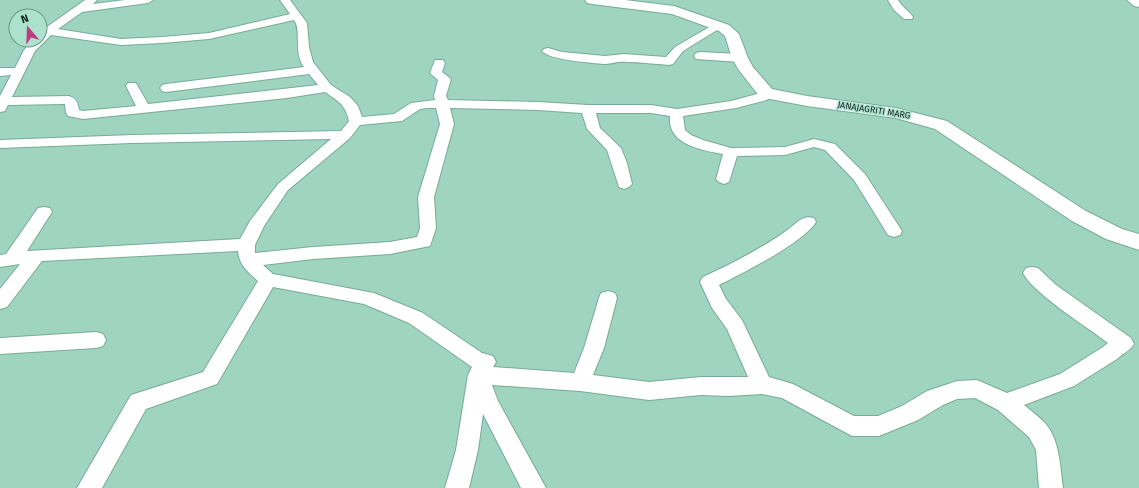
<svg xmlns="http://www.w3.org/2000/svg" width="1139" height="488" font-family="'Fira Sans',sans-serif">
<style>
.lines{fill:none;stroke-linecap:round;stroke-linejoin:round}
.minor-casing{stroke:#77ab99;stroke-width:2}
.tertiary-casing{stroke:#77ab99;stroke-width:2}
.minor{fill:#fff;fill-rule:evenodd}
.tertiary{fill:#fff;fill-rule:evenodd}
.labels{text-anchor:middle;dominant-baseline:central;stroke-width:3;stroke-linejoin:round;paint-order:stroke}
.far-street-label{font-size:9px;fill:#10251f;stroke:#ace1ce}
</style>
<rect width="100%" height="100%" fill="#9fd4c1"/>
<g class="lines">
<defs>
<g id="minor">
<path d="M85,0h12l-4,4 32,-4h28l-5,3 -66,9 -24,17 63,10 41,-2 47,-4 81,-19 -10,-14h10l17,23 2,24 4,15 18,23 19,12 8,9 4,11 32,-3 17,-11 24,-3 -1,-4 4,-16 -8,-7 5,-13h8l2,3 -3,9 9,7 -5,17 2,4 90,2 50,3h63l26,4 54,-8 26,-7 4,-4h10l1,3 -5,7 -31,8 -53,8 2,14 6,5 12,5 28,8 54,-1 29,-8 21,5 30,30 37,57 -2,4 -6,2 -6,-2 -34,-55 -29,-30 -11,-3 -29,8 -48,1 -8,26 -5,2 -5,-2 -3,-3 7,-25c-21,-4 -56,-9 -53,-38l-19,-3h-55l4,15 21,20 6,15 5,21 -3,3 -5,2 -5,-2 -12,-37 -20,-21 -5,-16 -44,-3 -88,-2 4,16 -20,73 2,31 -6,18 -40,8 -77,5 -50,6 10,9 101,19 49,20 59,40 11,3 3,6 -3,5 81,6 10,-25 15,-50 2,-5 7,-2 7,2 2,5 -13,50 -11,27 56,7 52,-5h47l-21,-48 -15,-21 -12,-26 3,-5c30,-14 60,-29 87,-49 8,-6 13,-13 24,-10l2,4c-13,21 -73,51 -97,63l7,14 16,21 27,57 24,7 61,32h24l24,-10 25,-15 30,-10 20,-1 30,13 53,-19 43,-27 5,-4c-22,-17 -73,-48 -85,-70l3,-5 6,-1 6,1 18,17 75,53 3,6c-4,7 -11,9 -17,15l-43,27 -50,19c7,6 14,11 20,17 16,17 16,44 19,66h-24l-3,-38 -7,-13 -31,-27 -23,-12 -18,1 -14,6 -25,15 -39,16h-27l-70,-38 -20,-4 -33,2 -28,-1 -52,5 -69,-9 -88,-6 6,16 48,87h-25l-38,-74 -5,36 -9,38h-24l11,-38 12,-75 4,-8 -63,-44 -45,-19 -91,-17 -56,97 -71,25 -44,79h-25l54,-93 72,-23 55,-91c-10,-9 -19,-16 -20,-30l-196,10 -35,46 -7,2v-20l20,-25 -20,3v-12l6,-1 32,-46 6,-1 6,1 2,4 -25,39 213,-12 10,-18 28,-37 53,-45 -199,4 -132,5v-8l132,-5 209,-4 8,-10c-4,-17 -11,-20 -24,-29l-38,6 -204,21 -15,-3 -2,-3 -1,-9 -57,1 -3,6 -5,1v-16l11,-21 -11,1v-8h15l9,-18 9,-10h7v-7l4,-4zM294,20c8,10 -1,33 10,47l-138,17 -4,1 -2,3 2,3 4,1 143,-18 9,11 -170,19 -12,-21h-8l-2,3 10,20 -53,5 -4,-1c-1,-7 -3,-12 -10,-14l-57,1 23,-46 16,-16 70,10 41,-2 47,-4zM427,108h9l4,16 -22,73 2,31 -3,9 -27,5 -77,5 -58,6v-8l9,-19 24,-36 62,-52 10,-13 42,-4 18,-12z"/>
<path d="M888,0h10c4,7 11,11 15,17l-1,2h-8l-10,-9z"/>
<path d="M718,22l4,1 1,2 -1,2 -39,24 -10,13 -4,1c-14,-1 -29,-3 -43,-3 -7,-1 -14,2 -21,2 -13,-1 -56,-4 -63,-13l2,-2 4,-1 14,4 43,4 19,-2 42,3 9,-10z"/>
<path d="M700,52l40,2 4,1 2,3 -2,3 -4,1 -44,-3 -2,-3 2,-3z"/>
<path d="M96,332l7,2 3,6 -3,6 -7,2 -96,6v-16z"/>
</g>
<g id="tertiary">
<path d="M585,0h40l49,6 55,19 10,9 9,24 5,9 19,22 35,7 89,12 51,13 139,90 36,18 17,5v16l-33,-11 -34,-18 -137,-92 -39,-11 -89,-12 -47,-9 -22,-28 -6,-11 -7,-22 -6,-5 -47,-17 -80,-10 -5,-1z"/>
<path d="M1127,0h12v7l-5,-1z"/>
</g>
</defs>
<!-- minor casing -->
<use href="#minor" class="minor-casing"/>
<!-- tertiary casing -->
<use href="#tertiary" class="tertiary-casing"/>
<!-- minor -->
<use href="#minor" class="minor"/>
<!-- tertiary -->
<use href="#tertiary" class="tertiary"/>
</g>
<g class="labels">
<!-- far-street labels -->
<g class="far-street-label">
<text transform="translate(874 110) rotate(9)">JANAJAGRITI MARG</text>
</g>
</g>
<!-- north arrow -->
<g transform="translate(28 28) rotate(341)"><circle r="19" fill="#ace1ce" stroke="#6e9688"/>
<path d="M0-3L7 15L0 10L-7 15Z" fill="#be3c84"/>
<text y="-6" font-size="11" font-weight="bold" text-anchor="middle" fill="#10251f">N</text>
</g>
</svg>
